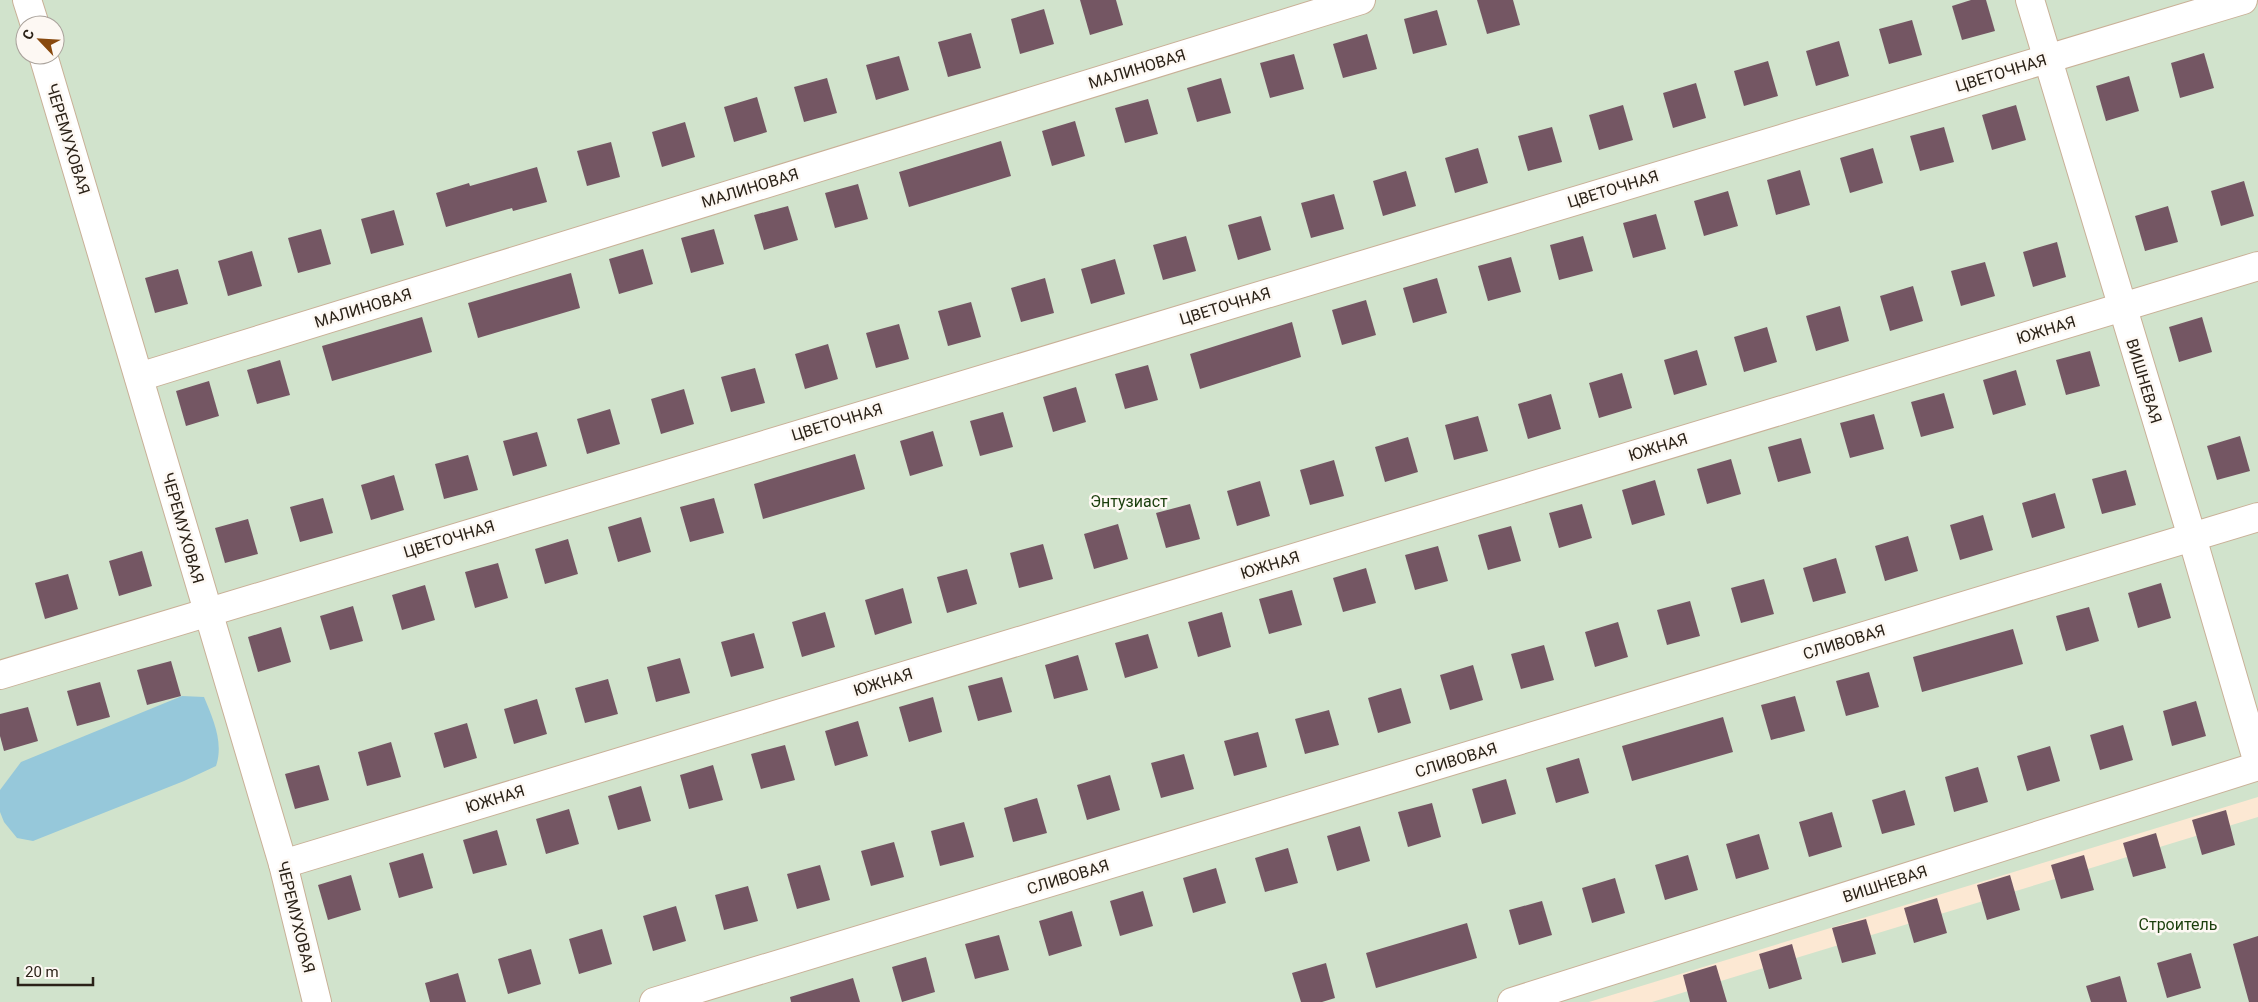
<svg xmlns="http://www.w3.org/2000/svg" width="2258" height="1002" font-family="Roboto,sans-serif">
<style>
.green{fill:#d1e3cc;fill-rule:evenodd}
.water{fill:#96c8da}
.building{fill:#745663}
.lines{fill:none;stroke-linecap:round;stroke-linejoin:round}
.minor-casing{stroke:#c9b097;stroke-width:30}
.minor{stroke:#fff;stroke-width:28}
.labels{text-anchor:middle;dominant-baseline:central;stroke-width:5;stroke-linejoin:round;paint-order:stroke}
.street-label{font-size:16px;fill:#2b2218;stroke:#fdf8f3}
.park-label{font-size:16px;fill:#1a3e0c;stroke:#fdf8f3}
</style>
<rect width="100%" height="100%" fill="#fce8d3"/>
<!-- green -->
<g class="green">
<path d="M0,0h2258v797l-669,205h-1589zM25,25h30v30h-30z"/>
<path d="M2258,817v185h-606z"/>
</g>
<!-- water -->
<path class="water" d="M182,696l22,1c9,22 20,45 12,69l-32,15 -151,60 -16,-3 -13,-16 -4,-10v-22l21,-28z"/>
<!-- building -->
<g class="building">
<path d="M1080,0h36l7,25 -33,10z"/>
<path d="M1477,0h36l7,25 -33,9z"/>
<path d="M1971,0h15l9,31 -33,9 -10,-34z"/>
<path d="M1044,9l10,35 -34,10 -9,-35z"/>
<path d="M1437,10l10,35 -34,9 -9,-35z"/>
<path d="M1912,20l10,35 -33,9 -10,-35z"/>
<path d="M971,33l10,35 -33,9 -10,-35z"/>
<path d="M1367,34l10,35 -34,9 -10,-34z"/>
<path d="M1839,41l10,35 -33,10 -10,-35z"/>
<path d="M2204,53l10,35 -34,10 -9,-35z"/>
<path d="M1294,54l10,35 -34,9 -10,-35z"/>
<path d="M899,56l10,34 -33,10 -10,-35z"/>
<path d="M1768,61l10,35 -34,10 -10,-35z"/>
<path d="M2129,76l10,35 -33,10 -10,-35z"/>
<path d="M827,78l10,35 -33,9 -10,-35z"/>
<path d="M1221,78l10,35 -34,9 -10,-34z"/>
<path d="M1696,83l10,35 -33,10 -10,-35z"/>
<path d="M757,97l10,35 -33,10 -10,-35z"/>
<path d="M1148,99l10,35 -33,9 -10,-35z"/>
<path d="M1623,105l10,35 -34,10 -10,-35z"/>
<path d="M2016,105l10,35 -34,10 -10,-35z"/>
<path d="M1075,121l10,35 -33,10 -10,-35z"/>
<path d="M685,122l10,35 -33,10 -10,-35z"/>
<path d="M1552,127l10,35 -34,9 -10,-35z"/>
<path d="M1944,127l10,35 -34,9 -10,-35z"/>
<path d="M1001,141l10,35 -102,31 -10,-35z"/>
<path d="M611,142l9,35 -33,9 -10,-35z"/>
<path d="M1478,148l10,35 -33,10 -10,-35z"/>
<path d="M1873,148l10,35 -33,10 -10,-35z"/>
<path d="M537,167l10,35 -34,9 -1,-3 -66,19 -10,-34 33,-10 1,3z"/>
<path d="M1800,170l10,35 -34,10 -9,-35z"/>
<path d="M1406,171l10,35 -33,10 -10,-35z"/>
<path d="M2244,181l10,35 -33,10 -10,-35z"/>
<path d="M858,184l10,35 -33,9 -10,-35z"/>
<path d="M1728,191l10,35 -34,10 -10,-35z"/>
<path d="M1334,194l10,35 -33,9 -10,-35z"/>
<path d="M788,206l10,34 -34,10 -10,-35z"/>
<path d="M2168,206l10,36 -33,9 -10,-35z"/>
<path d="M394,210l10,35 -33,9 -10,-35z"/>
<path d="M1656,214l10,35 -33,9 -10,-35z"/>
<path d="M1261,216l10,34 -33,10 -10,-35z"/>
<path d="M321,229l10,35 -33,9 -10,-35z"/>
<path d="M714,229l10,35 -33,9 -10,-35z"/>
<path d="M1186,236l10,35 -33,9 -10,-35z"/>
<path d="M1583,236l10,35 -34,9 -9,-35z"/>
<path d="M2057,242l9,35 -33,10 -10,-35z"/>
<path d="M643,249l10,35 -34,10 -10,-35z"/>
<path d="M252,251l10,35 -34,10 -10,-35z"/>
<path d="M1511,257l10,35 -33,9 -10,-35z"/>
<path d="M1115,259l10,35 -34,10 -10,-35z"/>
<path d="M1985,262l10,34 -34,10 -10,-35z"/>
<path d="M178,269l10,35 -33,9 -10,-35z"/>
<path d="M571,273l9,35 -102,30 -10,-35z"/>
<path d="M1045,278l9,35 -33,9 -10,-34z"/>
<path d="M1437,278l10,35 -34,10 -10,-35z"/>
<path d="M1913,286l10,35 -33,10 -10,-35z"/>
<path d="M1366,300l10,35 -34,10 -10,-35z"/>
<path d="M971,302l10,35 -33,9 -10,-35z"/>
<path d="M1840,306l9,35 -33,10 -10,-35z"/>
<path d="M422,317l10,35 -100,29 -10,-35z"/>
<path d="M2202,317l10,35 -33,10 -10,-35z"/>
<path d="M1292,322l9,35 -101,32 -10,-35z"/>
<path d="M899,324l10,35 -33,9 -10,-35z"/>
<path d="M1767,327l10,35 -33,10 -10,-35z"/>
<path d="M828,344l10,35 -33,10 -10,-35z"/>
<path d="M1697,350l10,35 -33,10 -10,-35z"/>
<path d="M2090,351l10,35 -34,9 -10,-35z"/>
<path d="M280,360l10,35 -33,9 -10,-34z"/>
<path d="M1148,365l10,35 -33,9 -10,-35z"/>
<path d="M755,368l10,35 -34,9 -10,-35z"/>
<path d="M2016,370l10,35 -33,10 -10,-35z"/>
<path d="M1622,373l10,35 -33,10 -10,-35z"/>
<path d="M209,381l10,35 -33,10 -10,-35z"/>
<path d="M1076,387l10,35 -33,10 -10,-35z"/>
<path d="M684,389l10,35 -33,10 -10,-35z"/>
<path d="M1944,393l10,35 -33,9 -10,-35z"/>
<path d="M1551,394l10,35 -33,10 -10,-35z"/>
<path d="M610,409l10,35 -33,10 -10,-35z"/>
<path d="M1003,412l10,35 -33,9 -10,-35z"/>
<path d="M1874,414l10,35 -34,9 -10,-35z"/>
<path d="M1478,416l10,35 -34,9 -9,-35z"/>
<path d="M933,431l10,35 -33,10 -10,-35z"/>
<path d="M537,432l10,34 -34,10 -10,-35z"/>
<path d="M2240,436l10,35 -33,9 -10,-34z"/>
<path d="M1408,437l10,35 -33,10 -10,-35z"/>
<path d="M1801,438l10,35 -33,9 -10,-35z"/>
<path d="M855,454l10,35 -102,30 -9,-35z"/>
<path d="M468,455l10,35 -34,9 -9,-35z"/>
<path d="M1731,459l10,35 -34,10 -10,-35z"/>
<path d="M1334,460l10,36 -34,9 -10,-35z"/>
<path d="M2126,470l10,35 -34,9 -10,-35z"/>
<path d="M394,475l10,35 -33,10 -10,-35z"/>
<path d="M1655,480l10,35 -33,10 -10,-35z"/>
<path d="M1260,481l10,35 -33,10 -10,-35z"/>
<path d="M2055,493l10,35 -33,10 -10,-35z"/>
<path d="M323,498l10,35 -33,9 -10,-35z"/>
<path d="M714,498l10,35 -34,9 -10,-35z"/>
<path d="M1190,504l10,35 -34,9 -10,-35z"/>
<path d="M1582,504l10,34 -33,10 -10,-35z"/>
<path d="M1983,515l10,35 -33,10 -10,-35z"/>
<path d="M641,517l10,35 -33,10 -10,-35z"/>
<path d="M248,519l10,35 -33,9 -10,-35z"/>
<path d="M1118,524l10,35 -34,10 -10,-35z"/>
<path d="M1511,526l10,35 -33,9 -10,-35z"/>
<path d="M1908,536l10,35 -33,10 -10,-35z"/>
<path d="M568,539l10,35 -33,10 -10,-35z"/>
<path d="M1043,544l10,35 -34,9 -9,-35z"/>
<path d="M1438,546l10,35 -33,9 -10,-35z"/>
<path d="M142,551l10,35 -33,10 -10,-35z"/>
<path d="M1836,558l10,35 -33,9 -10,-34z"/>
<path d="M498,563l10,35 -33,10 -10,-36z"/>
<path d="M1366,568l10,35 -33,9 -10,-34z"/>
<path d="M967,569l10,35 -30,9 -10,-36z"/>
<path d="M68,574l10,35 -33,10 -10,-36z"/>
<path d="M1764,579l10,35 -33,9 -10,-35z"/>
<path d="M2161,583l10,35 -33,10 -10,-35z"/>
<path d="M425,585l10,35 -33,10 -10,-35z"/>
<path d="M903,588l9,35 -37,12 -10,-35z"/>
<path d="M1292,590l10,35 -33,9 -10,-35z"/>
<path d="M1690,601l10,35 -33,9 -10,-35z"/>
<path d="M353,606l10,35 -33,9 -10,-34z"/>
<path d="M2089,607l10,34 -33,10 -10,-35z"/>
<path d="M825,612l10,35 -33,10 -10,-35z"/>
<path d="M1222,612l9,35 -33,10 -10,-35z"/>
<path d="M1618,622l10,35 -33,10 -10,-35z"/>
<path d="M281,627l10,35 -33,10 -10,-35z"/>
<path d="M2013,629l10,35 -101,28 -9,-35z"/>
<path d="M754,633l10,35 -33,9 -10,-35z"/>
<path d="M1148,634l10,34 -33,10 -10,-35z"/>
<path d="M1544,645l10,35 -33,9 -10,-35z"/>
<path d="M1078,655l10,35 -34,9 -9,-34z"/>
<path d="M680,658l10,35 -34,9 -9,-35z"/>
<path d="M171,661l10,35 -34,9 -10,-35z"/>
<path d="M1473,665l10,35 -33,10 -10,-35z"/>
<path d="M1869,672l10,35 -33,9 -10,-35z"/>
<path d="M1002,677l10,35 -34,9 -10,-35z"/>
<path d="M608,679l10,35 -33,9 -10,-35z"/>
<path d="M100,682l10,35 -33,9 -10,-35z"/>
<path d="M1401,688l10,35 -33,10 -10,-35z"/>
<path d="M1795,696l10,35 -34,9 -10,-35z"/>
<path d="M933,697l9,35 -33,10 -10,-35z"/>
<path d="M537,699l10,35 -33,10 -10,-35z"/>
<path d="M2196,701l10,35 -34,10 -9,-35z"/>
<path d="M28,707l10,34 -34,10 -4,-15v-22z"/>
<path d="M1329,710l10,35 -34,9 -10,-35z"/>
<path d="M1723,717l10,35 -101,29 -10,-35z"/>
<path d="M858,721l10,35 -33,10 -10,-35z"/>
<path d="M467,723l10,35 -33,10 -10,-35z"/>
<path d="M2123,725l10,35 -33,10 -10,-35z"/>
<path d="M1258,732l9,35 -33,9 -10,-35z"/>
<path d="M391,742l10,35 -34,9 -9,-34z"/>
<path d="M785,745l10,35 -34,9 -10,-35z"/>
<path d="M2050,746l10,35 -33,10 -10,-35z"/>
<path d="M1184,754l10,35 -33,9 -10,-35z"/>
<path d="M1579,758l10,35 -33,10 -10,-35z"/>
<path d="M319,765l10,35 -34,9 -10,-35z"/>
<path d="M713,765l10,35 -34,9 -9,-34z"/>
<path d="M1978,767l10,35 -34,10 -9,-35z"/>
<path d="M1110,775l10,35 -33,10 -10,-35z"/>
<path d="M1506,779l10,35 -34,10 -10,-35z"/>
<path d="M641,786l10,35 -33,9 -10,-34z"/>
<path d="M1905,790l10,35 -33,9 -10,-34z"/>
<path d="M1037,798l10,35 -34,9 -9,-34z"/>
<path d="M1432,803l9,34 -33,10 -10,-35z"/>
<path d="M569,809l10,35 -33,10 -10,-35z"/>
<path d="M2226,810l9,35 -33,10 -10,-35z"/>
<path d="M1832,812l10,35 -33,10 -10,-35z"/>
<path d="M964,822l10,35 -34,9 -9,-35z"/>
<path d="M1360,826l10,35 -33,10 -10,-35z"/>
<path d="M497,830l10,35 -34,9 -10,-34z"/>
<path d="M2156,833l10,35 -33,9 -10,-34z"/>
<path d="M1759,834l10,35 -33,10 -10,-35z"/>
<path d="M894,842l10,35 -33,9 -10,-35z"/>
<path d="M1288,848l10,35 -33,9 -10,-34z"/>
<path d="M423,853l10,35 -34,10 -10,-35z"/>
<path d="M1688,855l10,35 -33,10 -10,-35z"/>
<path d="M2084,855l10,35 -33,9 -10,-34z"/>
<path d="M820,865l10,35 -33,9 -10,-35z"/>
<path d="M1216,868l10,35 -33,10 -10,-35z"/>
<path d="M351,875l10,35 -33,10 -10,-35z"/>
<path d="M2010,875l10,35 -33,10 -10,-35z"/>
<path d="M1615,878l10,35 -33,10 -10,-35z"/>
<path d="M748,886l10,35 -34,9 -9,-35z"/>
<path d="M1143,891l10,35 -33,10 -10,-35z"/>
<path d="M1937,898l10,35 -33,10 -10,-35z"/>
<path d="M1542,901l10,34 -33,10 -10,-35z"/>
<path d="M676,906l10,35 -33,10 -10,-35z"/>
<path d="M1072,911l10,35 -33,10 -10,-35z"/>
<path d="M1866,919l10,35 -34,9 -10,-35z"/>
<path d="M1467,923l10,35 -101,30 -10,-35z"/>
<path d="M602,929l10,35 -33,10 -10,-35z"/>
<path d="M999,935l10,35 -34,9 -10,-35z"/>
<path d="M2258,936v66h-9l-16,-58z"/>
<path d="M1792,944l10,35 -33,10 -10,-35z"/>
<path d="M531,949l10,35 -33,10 -10,-35z"/>
<path d="M2191,953l10,35 -34,10 -10,-35z"/>
<path d="M926,957l9,35 -33,10 -10,-35z"/>
<path d="M1326,963l9,35 -13,4h-21l-9,-29z"/>
<path d="M1716,965l11,37h-37l-7,-27z"/>
<path d="M458,973l8,29h-36l-5,-19z"/>
<path d="M2120,976l7,26h-36l-5,-16z"/>
<path d="M853,978l7,24h-69l-1,-5z"/>
</g>
<g class="lines">
<defs>
<g id="minor">
<path d="M27,0l8,25"/>
<path d="M2030,0l162,537 66,226"/>
<path d="M43,55l240,809 34,138"/>
<path d="M139,377l1222,-377"/>
<path d="M0,675l2243,-675"/>
<path d="M283,864l1975,-598"/>
<path d="M654,1002l1604,-485"/>
<path d="M1512,1002l746,-236"/>
</g>
</defs>
<!-- minor casing -->
<use href="#minor" class="minor-casing"/>
<!-- minor -->
<use href="#minor" class="minor"/>
</g>
<g class="labels">
<!-- street labels -->
<g class="street-label">
<text transform="translate(1137 69) rotate(-17)">МАЛИНОВАЯ</text>
<text transform="translate(2001 73) rotate(-17)">ЦВЕТОЧНАЯ</text>
<text transform="translate(68 139) rotate(73)">ЧЕРЕМУХОВАЯ</text>
<text transform="translate(750 188) rotate(-17)">МАЛИНОВАЯ</text>
<text transform="translate(1613 189) rotate(-17)">ЦВЕТОЧНАЯ</text>
<text transform="translate(1225 306) rotate(-17)">ЦВЕТОЧНАЯ</text>
<text transform="translate(363 308) rotate(-17)">МАЛИНОВАЯ</text>
<text transform="translate(2046 330) rotate(-17)">ЮЖНАЯ</text>
<text transform="translate(2144 381) rotate(73)">ВИШНЕВАЯ</text>
<text transform="translate(837 422) rotate(-17)">ЦВЕТОЧНАЯ</text>
<text transform="translate(1658 447) rotate(-17)">ЮЖНАЯ</text>
<text transform="translate(183 528) rotate(74)">ЧЕРЕМУХОВАЯ</text>
<text transform="translate(449 539) rotate(-17)">ЦВЕТОЧНАЯ</text>
<text transform="translate(1270 565) rotate(-17)">ЮЖНАЯ</text>
<text transform="translate(1844 642) rotate(-17)">СЛИВОВАЯ</text>
<text transform="translate(883 682) rotate(-17)">ЮЖНАЯ</text>
<text transform="translate(1456 760) rotate(-17)">СЛИВОВАЯ</text>
<text transform="translate(495 799) rotate(-17)">ЮЖНАЯ</text>
<text transform="translate(1068 877) rotate(-17)">СЛИВОВАЯ</text>
<text transform="translate(1885 884) rotate(-18)">ВИШНЕВАЯ</text>
<text transform="translate(296 917) rotate(76)">ЧЕРЕМУХОВАЯ</text>
</g>
<!-- park labels -->
<g class="park-label">
<text x="1129" y="501">Энтузиаст</text>
<text x="2178" y="924">Строитель</text>
</g>
</g>
<!-- north arrow -->
<g transform="translate(40 40) rotate(295)"><circle r="24" fill="#fdf8f3" stroke="#a9a29b"/>
<path d="M0-4L9 19L0 12L-9 19Z" fill="#88490e"/>
<text y="-8" font-size="14" font-weight="bold" text-anchor="middle" fill="#2b2218">С</text>
</g>
<!-- scale -->
<path d="M18 977v8h75v-8" fill="none" stroke="#2b2218" stroke-width="2.5"/>
<text x="25" y="977" font-size="15" fill="#2b2218" stroke="#fdf8f3" stroke-width="4" paint-order="stroke">20 m</text>
</svg>
